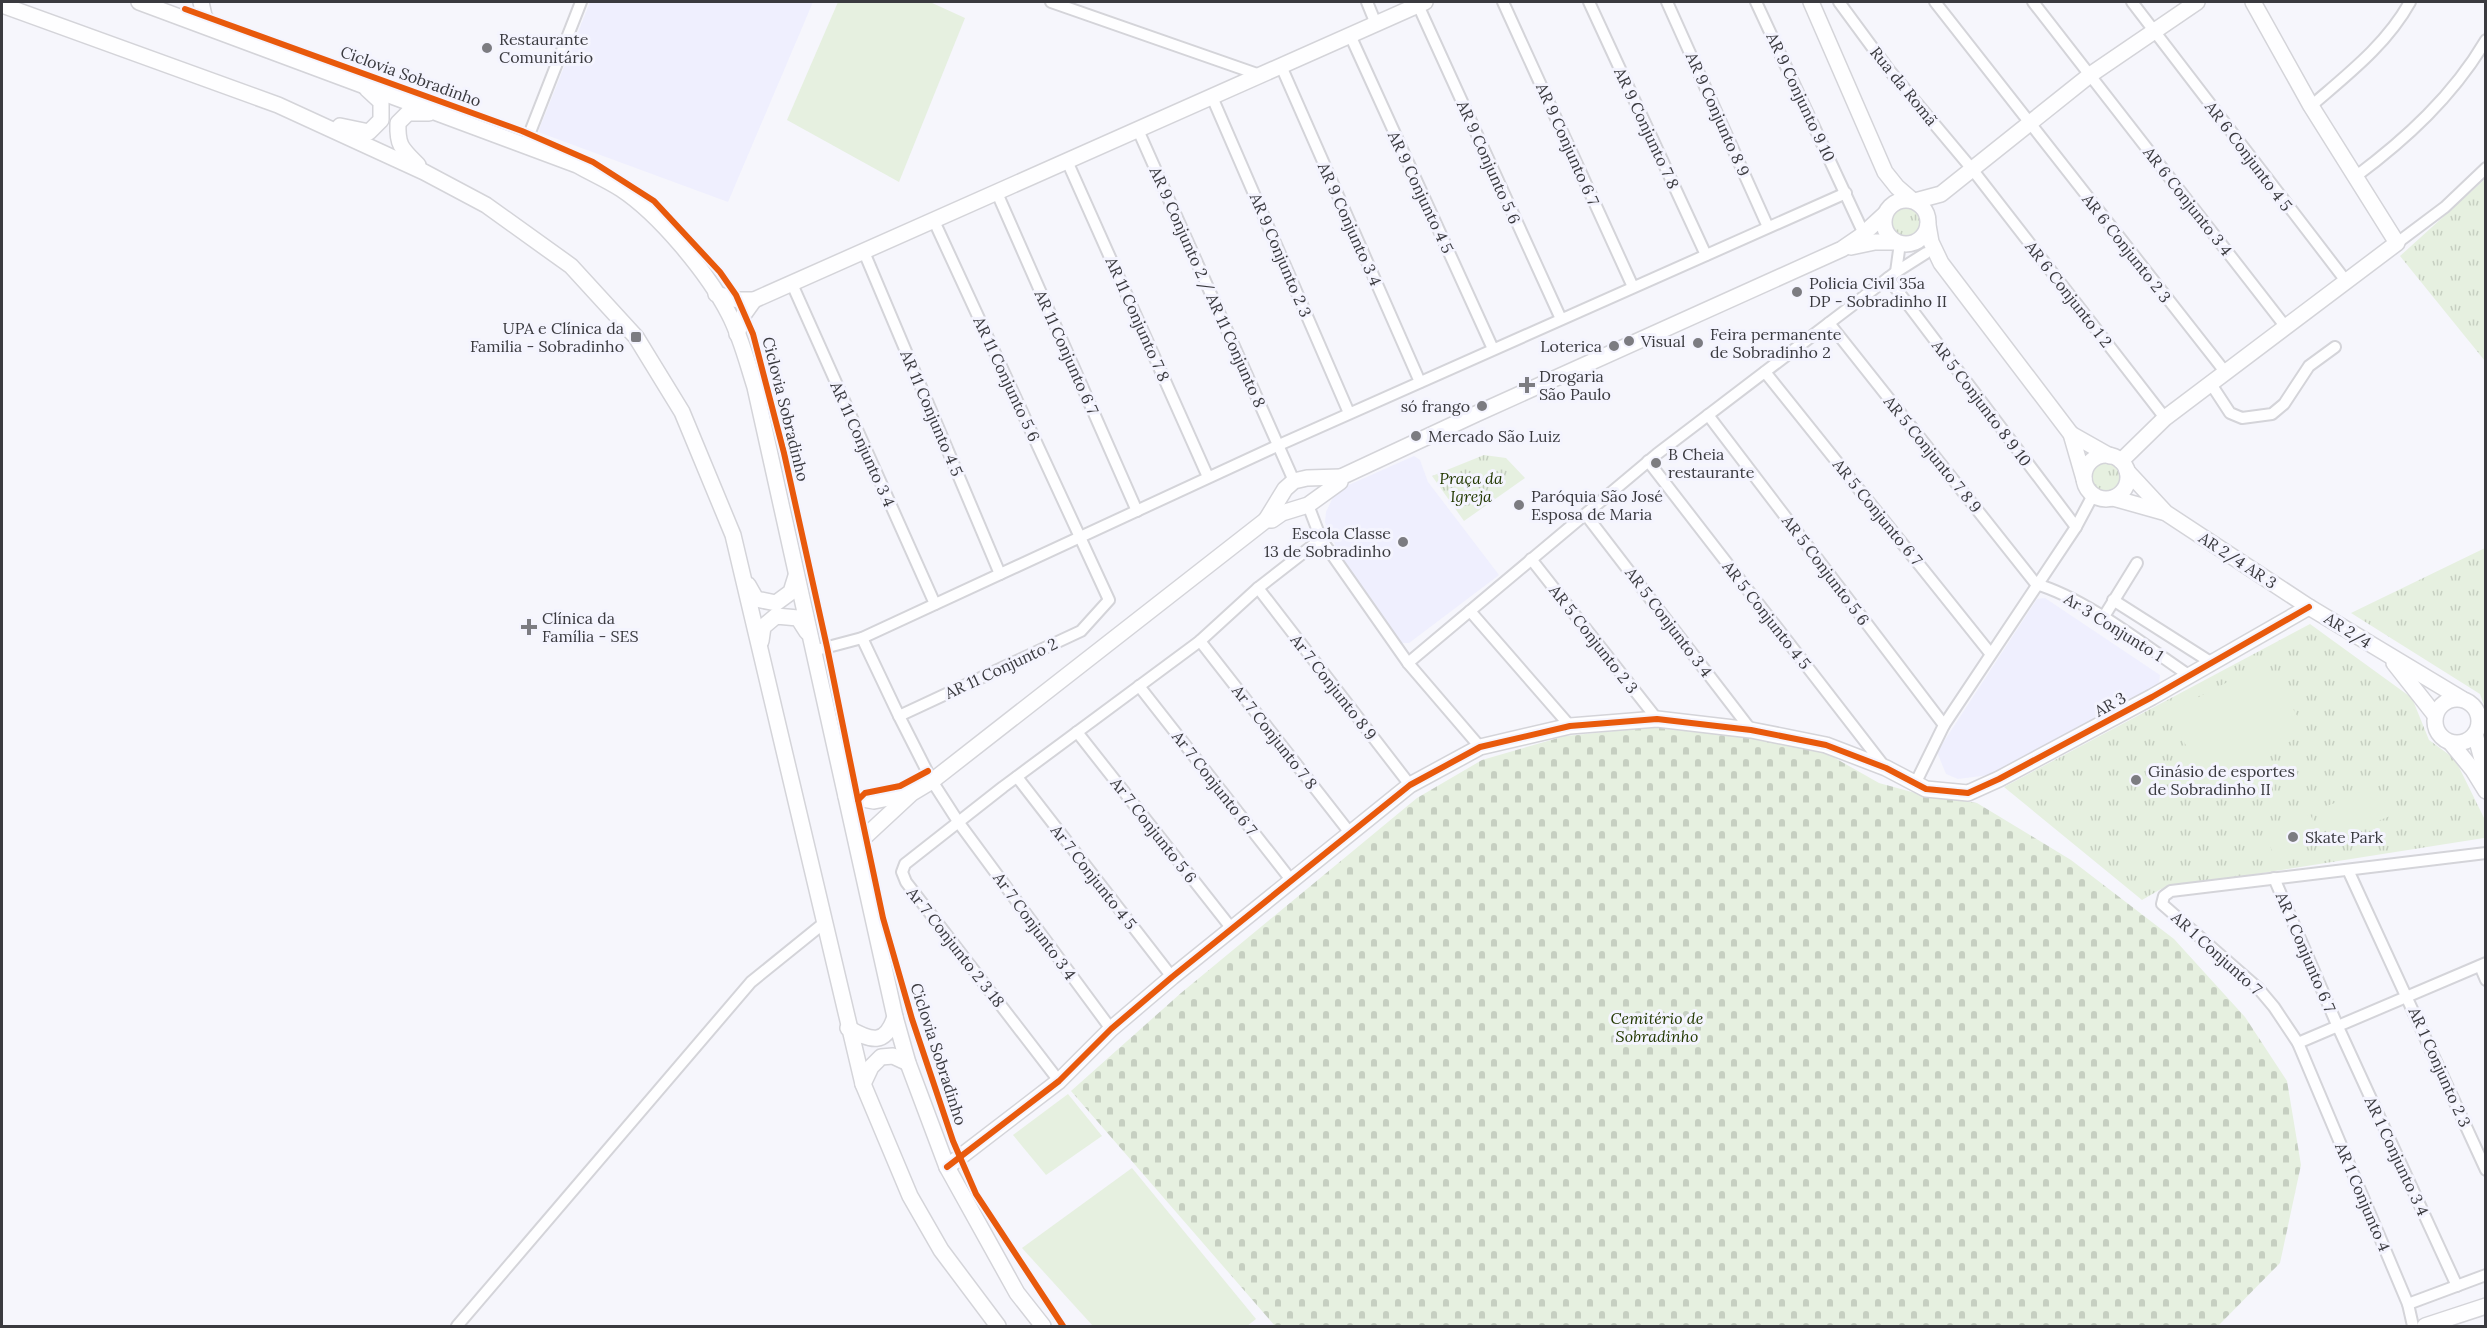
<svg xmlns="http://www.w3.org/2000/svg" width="2487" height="1328" font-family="Lora,serif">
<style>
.built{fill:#efeffe}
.grass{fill:url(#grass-tufts)}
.cemetery{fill:url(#cemetery-stones)}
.pitch{fill:#e6f0e0}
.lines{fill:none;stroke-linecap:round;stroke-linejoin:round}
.street-casing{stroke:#d4d4d9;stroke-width:14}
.secondary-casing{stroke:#d4d4d9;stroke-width:18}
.street{stroke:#fefeff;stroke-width:10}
.secondary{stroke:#fefeff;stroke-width:15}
.cycleway-casing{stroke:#f4f4fe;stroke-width:10}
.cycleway{stroke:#e8590c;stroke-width:6}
.poi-dot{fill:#7c7c81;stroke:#f4f4fe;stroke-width:2}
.labels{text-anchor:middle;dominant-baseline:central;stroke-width:6;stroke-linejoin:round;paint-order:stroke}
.poi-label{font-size:16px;fill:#3a3a3f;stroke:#f4f4fe;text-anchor:start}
.street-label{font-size:16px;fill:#3a3a3f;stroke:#f4f4fe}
.park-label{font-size:16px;font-style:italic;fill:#223801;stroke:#f4f4fe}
</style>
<defs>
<pattern id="grass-tufts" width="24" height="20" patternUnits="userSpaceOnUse" patternTransform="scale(1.5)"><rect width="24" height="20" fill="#e6f0e0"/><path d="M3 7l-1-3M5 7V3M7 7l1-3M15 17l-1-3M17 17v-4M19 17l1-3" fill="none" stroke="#c6cfc1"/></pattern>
<pattern id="cemetery-stones" width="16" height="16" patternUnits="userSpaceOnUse" patternTransform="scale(1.5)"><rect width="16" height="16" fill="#e6f0e0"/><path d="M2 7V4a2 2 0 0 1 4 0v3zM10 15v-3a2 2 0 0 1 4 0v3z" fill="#c6cfc1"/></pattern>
</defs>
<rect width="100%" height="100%" fill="#f6f6fc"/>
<!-- built -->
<g class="built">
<path d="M590,2h223l-85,200 -190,-70z"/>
<path d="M1414,456l6,4 8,22 71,93 -90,68h-8l-58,-80 -18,-41 1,-10 9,-19 9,-6z"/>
<path d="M2045,598l115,77 -1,9 -170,91 -31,4 -12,-5 -9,-22 100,-153z"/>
</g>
<!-- grass -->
<g class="grass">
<path d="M2485,179v182l-85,-105z"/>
<circle cx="1906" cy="222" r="17"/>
<path d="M1484,455l22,3 19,20 -61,43 -32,-45z"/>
<circle cx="2107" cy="479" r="17"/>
<path d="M2485,548v160l-5,-14 -129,-81z"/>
<path d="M2310,624l102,74 17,42 26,19 30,61 -1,18 -323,51 -19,11 -138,-113z"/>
</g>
<!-- cemetery -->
<path class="cemetery" d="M1656,727l84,7 86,19 53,30 40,11 58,9 94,57 103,79 71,78 42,64 14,84 -21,98 -62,63h-943l-204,-235 110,-98 236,-195 65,-38 83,-24z"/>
<!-- pitch -->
<g class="pitch">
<path d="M838,2h92l35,16 -66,164 -112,-62z"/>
<path d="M2266,662l41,71 -100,50 -39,-70z"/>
<path d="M2377,785l13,31 -59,24 -13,-30z"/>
<path d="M2310,814l12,26 -45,21 -13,-27z"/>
<path d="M1068,1094l34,42 -56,39 -33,-40z"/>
<path d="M1132,1168l124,151 -9,7h-154l-71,-78z"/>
</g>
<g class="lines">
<defs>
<g id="street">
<path d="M1051,2l209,73"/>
<path d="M1367,2l9,22"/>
<path d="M1503,2l130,285"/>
<path d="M1589,2l117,253"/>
<path d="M1667,2l101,225"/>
<path d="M1756,2l108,232"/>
<path d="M1839,2l50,68 83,99 193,249"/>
<path d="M1935,2l291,371"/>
<path d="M2033,2l252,324"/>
<path d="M2132,2l214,279"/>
<path d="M1418,5l143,314"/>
<path d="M1350,35l143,314"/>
<path d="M1281,66l139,316"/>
<path d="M1212,97l137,316"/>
<path d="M2311,106c37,-32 75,-61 99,-104"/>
<path d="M1138,130l156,351"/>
<path d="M525,145l56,-143"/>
<path d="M1067,161l141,316"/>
<path d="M2355,177c51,-38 98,-81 131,-137"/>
<path d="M997,193l140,318"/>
<path d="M2397,243l48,-36 41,-39"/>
<path d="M864,252l136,322"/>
<path d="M1896,272l4,-29"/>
<path d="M1888,278l188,249"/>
<path d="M792,284l143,320"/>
<path d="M1829,323l207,261"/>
<path d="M1765,372l225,281"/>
<path d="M2211,384l19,29 12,5 30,-4 12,-10 25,-38 26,-19"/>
<path d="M1708,415l236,310"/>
<path d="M1648,461l236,305"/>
<path d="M1308,505l13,34 87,124 72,84"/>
<path d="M1586,515l165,215"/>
<path d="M1531,559l126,160"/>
<path d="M2036,584c51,15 109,62 154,92"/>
<path d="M1258,588l152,197"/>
<path d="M2113,600l99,63"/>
<path d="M1470,611l100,115"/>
<path d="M2103,618l34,-55"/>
<path d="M862,638l37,78 182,-85 28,-31 -175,-379"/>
<path d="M1200,641l150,192"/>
<path d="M813,651l49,-13 417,-193 567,-252"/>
<path d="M1408,663l249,-209 239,-182 30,-19"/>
<path d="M1139,686l152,194"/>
<path d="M899,716l33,65 27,42 152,206"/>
<path d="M1077,732l155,197"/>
<path d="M1017,777l155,200"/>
<path d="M1915,784l29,-59 132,-198 17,-32"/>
<path d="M2348,870l138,300"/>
<path d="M2274,878l64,149 119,259"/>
<path d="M2480,966l6,14"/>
<path d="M2298,1043l188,-80"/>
<path d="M1059,1081l-153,-199 -4,-10 3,-8 98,-77 197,-146 58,-53 63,-49"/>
<path d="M2408,1304l78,-29"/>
<path d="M457,1326l294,-344 73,-59"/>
<path d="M2413,1326l-5,-22 -110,-261 -24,-36 -16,-19 -96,-84 2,-8 7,-5 315,-38"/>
</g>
<g id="secondary">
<path d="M139,2l438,163c14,8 30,15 44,24 38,25 87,84 108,125 12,23 18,48 26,73l140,630 13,46 39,104 70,126 26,33"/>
<path d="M201,2l3,14 9,13"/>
<path d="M1811,2l74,170 12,15 15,13"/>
<path d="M2,5l276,100 146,67 62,33 85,61 65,71 46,75 51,123 130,549 47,112 31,54 57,76"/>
<path d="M340,126l29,6 12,-12v-18l-14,-13"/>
<path d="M418,165c-16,-16 -21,-19 -20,-42l10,-10h21"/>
<circle cx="1906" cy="222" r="22"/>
<path d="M1915,201l26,-7 149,-119 107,-73"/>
<path d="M1928,225l3,17 10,21 130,171 13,45"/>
<path d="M1851,247l24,-5h21"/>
<path d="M716,294l22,6h16l671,-298"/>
<path d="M737,334l7,-20 10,-14"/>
<path d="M2071,434l39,22"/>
<circle cx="2106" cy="477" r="22"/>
<path d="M2121,461l44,-43 232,-175 -86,-137 -58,-104"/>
<path d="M2127,471l39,42 143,94 153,92"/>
<path d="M2113,498l50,14"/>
<path d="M1266,520l19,-31 9,-8 13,-3 34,-1"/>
<path d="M748,585l8,14 20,4 15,-11 5,-16"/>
<path d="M761,641l2,-14 13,-11 22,2 9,14"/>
<path d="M2394,663l41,52"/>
<circle cx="2457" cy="721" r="22"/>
<path d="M2475,734l11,40"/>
<path d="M2451,743l22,27 13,21"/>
<path d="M846,796l28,5 35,-7"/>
<path d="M857,844l55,-51 20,-12 334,-261h6l10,-7 26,-8 32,-23 1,-5 135,-63 366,-165 19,-13 24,-22"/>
<path d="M848,1028c23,13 37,18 47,-11"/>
<path d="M863,1084l8,-17 10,-10 12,-1 15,7"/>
<path d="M947,1167l112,-86 52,-52 61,-52 238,-192 70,-38 90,-21 87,-7 94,11 75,15 60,23 40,21 42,4 31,-14 153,-82 157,-90"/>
<path d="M2425,1326l61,-20"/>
</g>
</defs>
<!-- street casing -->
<use href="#street" class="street-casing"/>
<!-- secondary casing -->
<use href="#secondary" class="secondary-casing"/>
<!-- street -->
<use href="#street" class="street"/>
<!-- secondary -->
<use href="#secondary" class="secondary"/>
<defs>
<g id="cycleway">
<path d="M185,9l337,122 71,31 61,39 66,71 16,23 17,39 31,119 43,194 31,153 7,-7 35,-7 28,-15"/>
<path d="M858,800l25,118 29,101 41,122 23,53 87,132"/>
<path d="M947,1167l112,-86 52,-52 61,-52 238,-192 70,-38 90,-21 87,-7 94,11 75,15 60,23 40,21 42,4 31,-14 153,-82 157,-90"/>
</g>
</defs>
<!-- cycleway casing -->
<use href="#cycleway" class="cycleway-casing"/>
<!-- cycleway -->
<use href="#cycleway" class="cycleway"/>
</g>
<!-- markers -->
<g class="poi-dot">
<circle cx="487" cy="48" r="6"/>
<circle cx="1797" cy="292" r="6"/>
<rect x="630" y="331" width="12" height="12" rx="3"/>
<circle cx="1629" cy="341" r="6"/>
<circle cx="1698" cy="343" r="6"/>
<circle cx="1614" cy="346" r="6"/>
<path d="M1524 376h6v6h6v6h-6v6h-6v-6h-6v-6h6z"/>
<circle cx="1482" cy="406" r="6"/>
<circle cx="1416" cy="436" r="6"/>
<circle cx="1656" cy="463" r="6"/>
<circle cx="1519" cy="505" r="6"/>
<circle cx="1403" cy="542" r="6"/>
<path d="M526 618h6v6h6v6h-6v6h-6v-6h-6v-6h6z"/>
<circle cx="2136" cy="780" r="6"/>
<circle cx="2293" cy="837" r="6"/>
</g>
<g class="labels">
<!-- poi labels -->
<g class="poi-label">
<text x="499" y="39">Restaurante<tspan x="499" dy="18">Comunitário</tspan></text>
<text x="1809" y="283">Policia Civil 35a<tspan x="1809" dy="18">DP - Sobradinho II</tspan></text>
<text x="624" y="328" text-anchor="end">UPA e Clínica da<tspan x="624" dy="18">Familia - Sobradinho</tspan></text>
<text x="1710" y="334">Feira permanente<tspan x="1710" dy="18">de Sobradinho 2</tspan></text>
<text x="1641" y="341">Visual</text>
<text x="1602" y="346" text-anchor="end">Loterica</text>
<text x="1539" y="376">Drogaria<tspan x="1539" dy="18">São Paulo</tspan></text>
<text x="1470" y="406" text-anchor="end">só frango</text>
<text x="1428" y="436">Mercado São Luiz</text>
<text x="1668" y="454">B Cheia<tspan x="1668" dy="18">restaurante</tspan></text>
<text x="1531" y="496">Paróquia São José<tspan x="1531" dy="18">Esposa de Maria</tspan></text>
<text x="1391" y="533" text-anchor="end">Escola Classe<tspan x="1391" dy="18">13 de Sobradinho</tspan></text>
<text x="542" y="618">Clínica da<tspan x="542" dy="18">Família - SES</tspan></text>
<text x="2148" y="771">Ginásio de esportes<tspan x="2148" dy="18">de Sobradinho II</tspan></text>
<text x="2305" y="837">Skate Park</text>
</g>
<!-- street labels -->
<g class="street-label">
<text transform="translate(411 76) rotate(20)">Ciclovia Sobradinho</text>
<text transform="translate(1904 86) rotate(51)">Rua da Romã</text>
<text transform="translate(1801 97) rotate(65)">AR 9 Conjunto 9 10</text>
<text transform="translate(1718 114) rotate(66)">AR 9 Conjunto 8 9</text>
<text transform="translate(1647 128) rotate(65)">AR 9 Conjunto 7 8</text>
<text transform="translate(1568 144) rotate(66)">AR 9 Conjunto 6 7</text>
<text transform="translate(2249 156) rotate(53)">AR 6 Conjunto 4 5</text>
<text transform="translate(1489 162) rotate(66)">AR 9 Conjunto 5 6</text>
<text transform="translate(1421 192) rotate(65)">AR 9 Conjunto 4 5</text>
<text transform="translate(2188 201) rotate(52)">AR 6 Conjunto 3 4</text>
<text transform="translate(1350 224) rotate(66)">AR 9 Conjunto 3 4</text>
<text transform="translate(2127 248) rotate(52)">AR 6 Conjunto 2 3</text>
<text transform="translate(1281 255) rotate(67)">AR 9 Conjunto 2 3</text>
<text transform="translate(1208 287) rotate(66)">AR 9 Conjunto 2 / AR 11 Conjunto 8</text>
<text transform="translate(2069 294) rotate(52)">AR 6 Conjunto 1 2</text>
<text transform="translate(1138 319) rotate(66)">AR 11 Conjunto 7 8</text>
<text transform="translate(1067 352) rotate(66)">AR 11 Conjunto 6 7</text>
<text transform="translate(1007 379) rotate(65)">AR 11 Conjunto 5 6</text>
<text transform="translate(1982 403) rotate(53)">AR 5 Conjunto 8 9 10</text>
<text transform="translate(786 409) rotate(76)">Ciclovia Sobradinho</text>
<text transform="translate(932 413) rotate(67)">AR 11 Conjunto 4 5</text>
<text transform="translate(863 444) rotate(66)">AR 11 Conjunto 3 4</text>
<text transform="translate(1933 454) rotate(51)">AR 5 Conjunto 7 8 9</text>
<text transform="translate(1878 512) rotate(51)">AR 5 Conjunto 6 7</text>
<text transform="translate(2238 560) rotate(33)">AR 2/4 AR 3</text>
<text transform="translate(1826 570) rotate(53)">AR 5 Conjunto 5 6</text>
<text transform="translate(1767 615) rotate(52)">AR 5 Conjunto 4 5</text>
<text transform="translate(1669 622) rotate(53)">AR 5 Conjunto 3 4</text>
<text transform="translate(2114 627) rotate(32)">Ar 3 Conjunto 1</text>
<text transform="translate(2348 630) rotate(32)">AR 2/4</text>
<text transform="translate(1594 639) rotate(52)">AR 5 Conjunto 2 3</text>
<text transform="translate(1001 668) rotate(-25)">AR 11 Conjunto 2</text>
<text transform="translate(1334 687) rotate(52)">Ar 7 Conjunto 8 9</text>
<text transform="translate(2110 704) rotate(-29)">AR 3</text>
<text transform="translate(1275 737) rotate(52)">Ar 7 Conjunto 7 8</text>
<text transform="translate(1215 783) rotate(52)">Ar 7 Conjunto 6 7</text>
<text transform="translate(1154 830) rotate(52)">Ar 7 Conjunto 5 6</text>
<text transform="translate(1094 877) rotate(52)">Ar 7 Conjunto 4 5</text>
<text transform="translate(1035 926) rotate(54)">Ar 7 Conjunto 3 4</text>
<text transform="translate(956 947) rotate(52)">Ar 7 Conjunto 2 3 18</text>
<text transform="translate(2306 952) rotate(67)">AR 1 Conjunto 6 7</text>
<text transform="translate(2217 953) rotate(42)">AR 1 Conjunto 7</text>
<text transform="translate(939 1054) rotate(72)">Ciclovia Sobradinho</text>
<text transform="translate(2440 1067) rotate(66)">AR 1 Conjunto 2 3</text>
<text transform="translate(2397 1156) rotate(65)">AR 1 Conjunto 3 4</text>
<text transform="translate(2363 1197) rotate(67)">AR 1 Conjunto 4</text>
</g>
<!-- park labels -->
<g class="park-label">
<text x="1471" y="478">Praça da<tspan x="1471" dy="18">Igreja</tspan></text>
<text x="1657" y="1018">Cemitério de<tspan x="1657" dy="18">Sobradinho</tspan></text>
</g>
</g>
<!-- border -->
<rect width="2487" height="1328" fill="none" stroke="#3a3a3f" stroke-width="6"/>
</svg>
